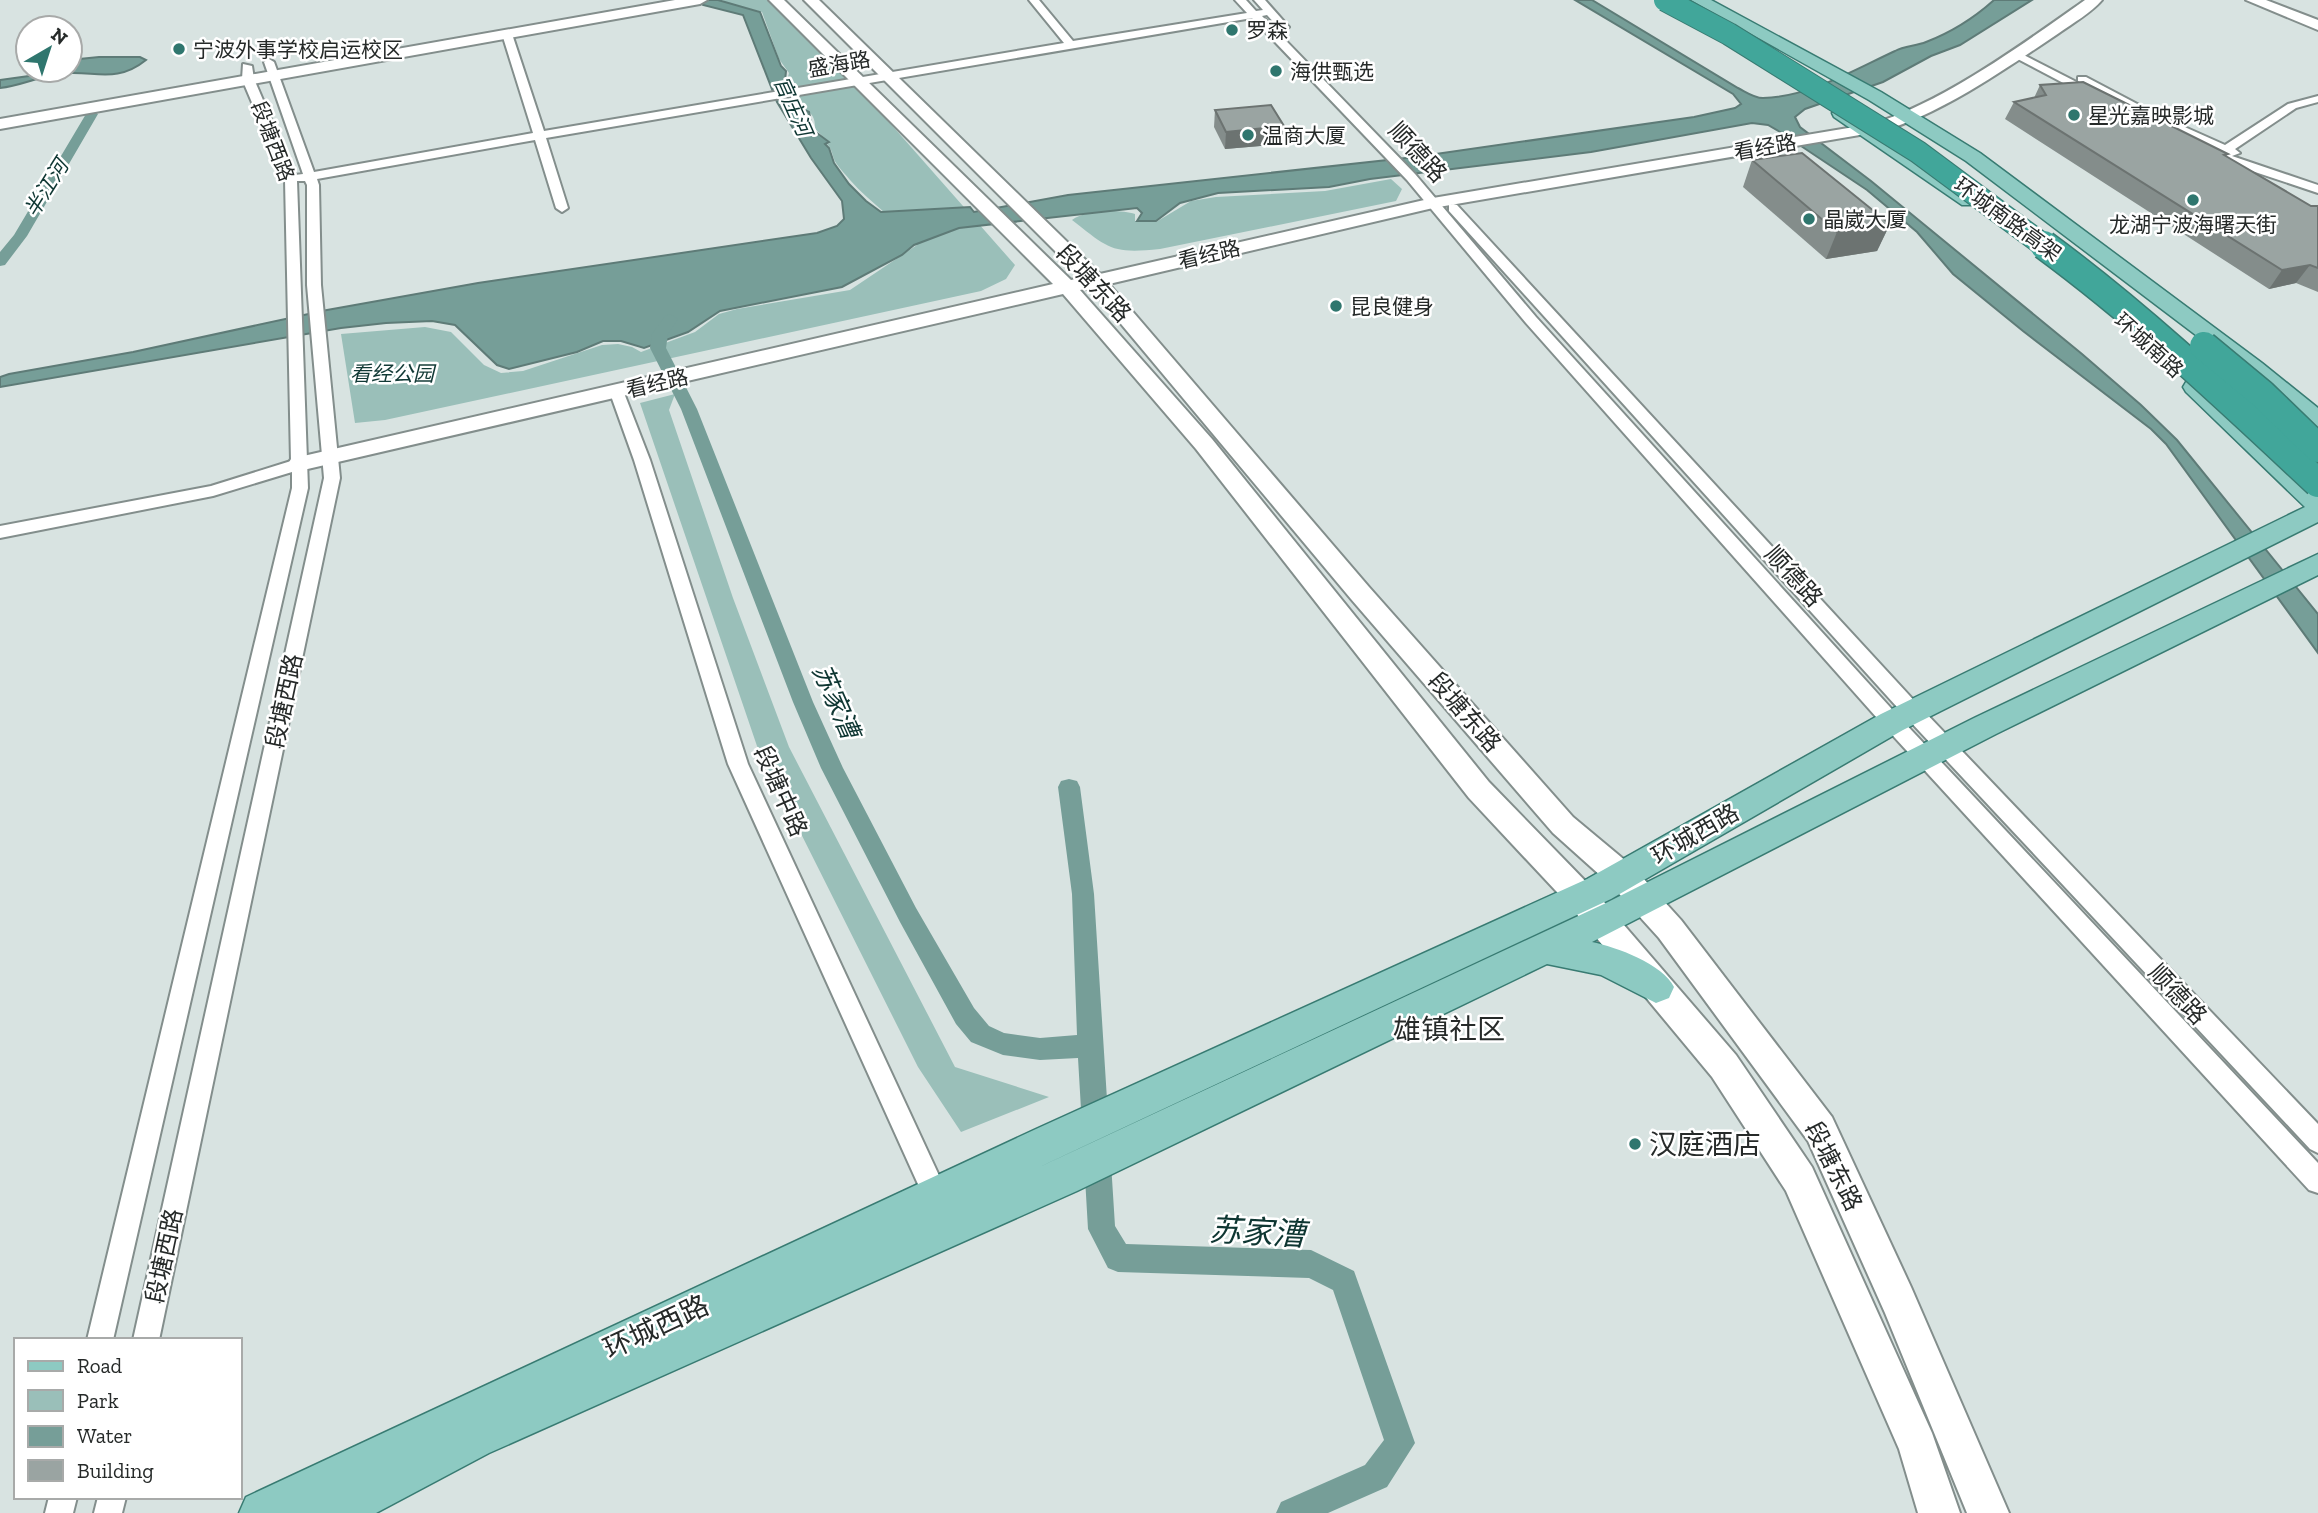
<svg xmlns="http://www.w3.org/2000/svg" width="2318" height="1513" font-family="'Zilla Slab','Noto Sans SC',serif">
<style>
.green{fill:#9abfb9}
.water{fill:#769e98;stroke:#5e7b77;stroke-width:2}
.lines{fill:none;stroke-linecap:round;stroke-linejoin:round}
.canal{fill:#769e98;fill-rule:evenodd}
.street-casing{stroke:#838e8c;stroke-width:4}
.secondary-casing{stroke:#838e8c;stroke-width:4}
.primary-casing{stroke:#387b72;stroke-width:3}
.street{fill:#fff;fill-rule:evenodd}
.secondary{fill:#fff;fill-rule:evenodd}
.primary{fill:#8dcac2;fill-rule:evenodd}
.highway-bridge-far1-casing{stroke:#387b72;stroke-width:24;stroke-linecap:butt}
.highway-bridge-casing{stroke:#387b72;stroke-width:31;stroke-linecap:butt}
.highway-bridge-far1{stroke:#41a69a;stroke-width:22}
.highway-bridge{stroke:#41a69a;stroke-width:28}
.wall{fill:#848d8b}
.shaded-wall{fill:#6c7371}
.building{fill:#9aa4a2;stroke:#6c7371;stroke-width:2}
.poi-dot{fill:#2f766e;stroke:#fff;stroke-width:2.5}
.labels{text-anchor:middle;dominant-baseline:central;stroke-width:5;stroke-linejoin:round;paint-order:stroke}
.far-poi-label{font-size:21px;fill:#262a29;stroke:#fff;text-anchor:start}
.far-street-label{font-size:21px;fill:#262a29;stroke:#fff}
.far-water-label{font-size:21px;font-style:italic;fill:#0e3632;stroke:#fff}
.far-park-label{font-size:21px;font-style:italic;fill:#113935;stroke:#fff}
.street-label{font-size:24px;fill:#262a29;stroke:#fff}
.water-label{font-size:26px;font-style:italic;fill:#0e3632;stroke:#fff}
.quarter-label{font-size:28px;fill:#262a29;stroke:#fff}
.near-poi-label{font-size:28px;fill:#262a29;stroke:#fff;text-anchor:start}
.near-street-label{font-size:28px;fill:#262a29;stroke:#fff}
.near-water-label{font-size:32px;font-style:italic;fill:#0e3632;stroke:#fff}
</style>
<rect width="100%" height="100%" fill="#d8e3e1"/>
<!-- green -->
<g class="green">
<path d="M724,0h43l18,14 74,74 156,177 -9,14 -25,12 -596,129 -30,3 -14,-89 84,-7 26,5 33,33 17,8 22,-2 79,-26 16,-1 14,3 9,5 54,-20 24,-18 18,-5 113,-19 67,-45c-19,-25 -46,-41 -67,-65 -4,-5 -10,-11 -14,-17 -4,-6 -3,-13 -9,-19l3,-1 -15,-14c1,-16 -8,-19 -20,-26l-8,-22 2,-8 -10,-14 -17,-47 -41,-11z"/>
<path d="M1391,179l11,10 -6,12 -236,48c-48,5 -51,0 -88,-29 13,-10 47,-11 63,-6v7l21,1 35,-21 25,-4 109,-6z"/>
<path d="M675,394l-6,16 64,188 56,149 166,320 94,30 -88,35 -43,-65 -161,-321 -117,-343z"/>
</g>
<!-- water -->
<g class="water">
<path d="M701,0h17l42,12 21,54 5,5 -1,10 8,23 16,8 4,18 16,12 -4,2 4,4 5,15 15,21 17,17 15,11 89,-5 4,5 94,-17 347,-38 279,-40 41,-9 6,-4 -8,-10 -158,-94h17l146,88c8,4 16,10 25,10 46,-1 91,-28 132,-47 9,-5 21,-5 31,-9 26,-10 48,-24 68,-42h38l-72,45 -29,11 -48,26 -78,27 -10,8 5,10 71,54 211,173 59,51 36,35 141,174v39l-152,-209 -15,-15 -128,-98 -70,-57 -36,-42 -50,-42 -87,-58 -12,-7 -16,-2 -161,29 -221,27 -41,8 -111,6 -38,10 -24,18h-19l5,-8 -5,-5 -178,20 -45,17 -12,10 -60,32 -122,24 -32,21 -44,16 -23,-7h-18l-26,11 -68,17 -12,-4 -42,-40 -23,-4 -46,2 -45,5 -341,59v-10l9,-3 124,-22 194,-42 151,-27 339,-50 20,-7 7,-7 -2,-18 -31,-43 -34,-56 -34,-87 -40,-10z"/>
<path d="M99,57h41l6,3c-31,25 -53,9 -88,14 -20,3 -38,12 -58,14v-8l29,-4 16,-6h25v-10z"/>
</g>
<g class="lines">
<!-- canal -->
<g class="canal">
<path d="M92,110l6,4 -71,122 -22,29 -5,1v-14l14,-17 72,-121z"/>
<path d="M670,314l8,5 -10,15 -2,14 31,61 116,293 30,66 73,140 58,100 15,18 15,7 36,5 37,-3 -5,-141 -14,-107 3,-6 8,-2 8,2 3,6 14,107 21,332 11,18 185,6 43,21 61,172 -28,44 -59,26h-52l5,-11 84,-37 19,-25 -51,-150 -24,-12 -191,-6 -10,-4 -20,-39 -10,-171 -38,2 -37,-5 -32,-13 -15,-18 -56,-102 -79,-154 -28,-66 -112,-293 -31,-61 2,-14 13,-18z"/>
</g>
<defs>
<g id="street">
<path d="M1029,0h10l34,41 174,-28 -12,-13h11l10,11 7,-1 -9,-10h11l24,27 -9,2 -13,-14 -5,1 153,158 121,143 363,400 419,446v30l-9,-3 -424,-463 -359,-404 -119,-143 -155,-162 -706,120 22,70 -6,4 -6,-4 -21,-68 -218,39 2,6 2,100 19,193 -181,862h-26l191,-862 -17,-193v-100l-2,-4h-8l11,307 -195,852h-26l205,-852v-16l-79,24 -213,42v-12l211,-40 80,-25 -6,-281 -43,-101 1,-15 9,2 2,13 41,96 8,-1 -39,-112 5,-3 5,3 40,110 219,-39 -31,-99 5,-3 5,3 32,97 520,-88z"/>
<path d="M2016,51l80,41 2,2 -10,2 -76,-40 -1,-2z"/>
<path d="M2078,77h8l74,39 65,29 63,-41 30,-8v6l-22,6 -61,41 5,4 -8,3 86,29v8l-105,-35 -2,-3 7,-5 -66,-30 -74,-39z"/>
<path d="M1453,204l4,1 463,502 398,417v29l-8,-4 -404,-432 -457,-506v-6z"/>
<path d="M617,389l7,4 26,67 98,304 200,431 -3,9 -9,3 -9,-3 -199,-440 -94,-304 -24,-67z"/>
<path d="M49,1497h28l-4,16h-28z"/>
<path d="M98,1497h28l-4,16h-28z"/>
</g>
<g id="secondary">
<path d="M675,0h32l-7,4 -700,125v-10z"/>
<path d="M769,0h15l287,280 11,-2 -278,-278h15l281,274 333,-76 439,-74c72,-22 152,-81 213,-124h17c-11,13 -29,23 -43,33 -52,35 -116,80 -176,98l-450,77 -324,76 260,303 204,230 60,50 48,53 151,197 79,170 98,226h-42l-82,-200 -77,-172 -149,-203 -48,-53 -58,-52 -202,-234 -260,-311 -11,2 132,149 277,343 103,106 144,167 76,112 120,266 28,80h-42l-19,-64 -113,-258 -74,-114 -142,-171 -101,-108 -273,-349 -133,-155 -764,177 -8,-2 -3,-5 3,-5 8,-2 754,-173z"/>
<path d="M2246,0h20l52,20v10z"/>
</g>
<g id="primary">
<path d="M1691,0h20l170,92 99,61 282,210 56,45v20l-9,-3 -63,-52 -280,-212 -97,-61z"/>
<path d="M1841,107l7,2 128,88 3,4 -3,4h-14l-128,-88 -2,-4z"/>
<path d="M2195,380l9,2 114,107v33l-415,208 -292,169 -578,271 571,-266 370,-186 344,-164v21l-322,159 -404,208c24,5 71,22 82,45l-5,11 -13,5 -55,-28 -54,-11 -470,227 -588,262 -113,60h-137l7,-16 790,-368 551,-250 294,-165 424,-207 -119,-115 -3,-5 3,-5z"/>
</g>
</defs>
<!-- street casing -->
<use href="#street" class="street-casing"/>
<!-- secondary casing -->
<use href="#secondary" class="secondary-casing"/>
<!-- primary casing -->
<use href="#primary" class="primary-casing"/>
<!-- street -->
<use href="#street" class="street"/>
<!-- secondary -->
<use href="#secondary" class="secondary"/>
<!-- primary -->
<use href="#primary" class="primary"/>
<defs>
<path id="highway-bridge-far1" d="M1665,0l64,34 189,118 128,95"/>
<g id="highway-bridge">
<path d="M2044,245c98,72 185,155 274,238"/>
<path d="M2204,346l58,48 56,54"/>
</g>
</defs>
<!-- highway-bridge-far1 casing -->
<use href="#highway-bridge-far1" class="highway-bridge-far1-casing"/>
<!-- highway-bridge casing -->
<use href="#highway-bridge" class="highway-bridge-casing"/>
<!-- highway-bridge-far1 -->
<use href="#highway-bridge-far1" class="highway-bridge-far1"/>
<!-- highway-bridge -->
<use href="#highway-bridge" class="highway-bridge"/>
</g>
<!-- wall -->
<g class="wall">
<path d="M2040,85l186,71 85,50h7v86l-22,-9 -27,6 -264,-170 9,-17 20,-4z"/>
<path d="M1215,110l67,34 -57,5 -11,-22z"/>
<path d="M1752,160l138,64 -13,27 -51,8 -83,-72z"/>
</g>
<!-- shaded-wall -->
<g class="shaded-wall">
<path d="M1284,126l-2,18 -57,5 1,-17z"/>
<path d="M1890,224l-13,27 -51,8 11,-27z"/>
<path d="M2310,265l-14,18 -27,6 13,-19z"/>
</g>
<!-- building -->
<g class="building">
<path d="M2083,82l145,72 -4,1 87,51h7v62l-8,-3 -28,5 -268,-168 32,-7 -6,-10z"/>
<path d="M1271,105l13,21 -58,6 -11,-22z"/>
<path d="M1802,153l88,71 -53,8 -85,-72z"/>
</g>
<!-- markers -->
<g class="poi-dot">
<circle cx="1232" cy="30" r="7"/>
<circle cx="179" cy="49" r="7"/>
<circle cx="1276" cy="71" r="7"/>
<circle cx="2074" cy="115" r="7"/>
<circle cx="1248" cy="135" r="7"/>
<circle cx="2193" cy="200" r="7"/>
<circle cx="1809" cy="219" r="7"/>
<circle cx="1336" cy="306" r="7"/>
<circle cx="1635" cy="1144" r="7"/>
</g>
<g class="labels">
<!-- far-poi labels -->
<g class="far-poi-label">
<text x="1246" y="30">罗森</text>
<text x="193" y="49">宁波外事学校启运校区</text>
<text x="1290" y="71">海供甄选</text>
<text x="2088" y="115">星光嘉映影城</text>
<text x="1262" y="135">温商大厦</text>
<text x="1823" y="219">晶崴大厦</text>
<text x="2193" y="224" text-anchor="middle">龙湖宁波海曙天街</text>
<text x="1350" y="306">昆良健身</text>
</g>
<!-- far-street labels -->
<g class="far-street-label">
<text transform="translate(839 64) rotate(-10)">盛海路</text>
<text transform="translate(273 141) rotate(69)">段塘西路</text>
<text transform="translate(1765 147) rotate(-10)">看经路</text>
<text transform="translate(2008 219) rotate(36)">环城南路高架</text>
<text transform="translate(1209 254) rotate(-13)">看经路</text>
<text transform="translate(2149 345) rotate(42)">环城南路</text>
<text transform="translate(657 383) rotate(-13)">看经路</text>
</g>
<!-- far-water labels -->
<g class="far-water-label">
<text transform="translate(793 106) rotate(66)">官庄河</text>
<text transform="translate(46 188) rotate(-58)">半江河</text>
</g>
<!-- far-park labels -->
<g class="far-park-label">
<text x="392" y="373">看经公园</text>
</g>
<!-- street labels -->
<g class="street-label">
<text transform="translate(1418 152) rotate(47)">顺德路</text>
<text transform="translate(1094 283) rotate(47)">段塘东路</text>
<text transform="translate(1794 576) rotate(48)">顺德路</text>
<text transform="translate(284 701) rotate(-78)">段塘西路</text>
<text transform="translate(1465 712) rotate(49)">段塘东路</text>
<text transform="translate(781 791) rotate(66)">段塘中路</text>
<text transform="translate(1695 834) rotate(-30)">环城西路</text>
<text transform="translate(2178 994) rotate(47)">顺德路</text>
<text transform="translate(1834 1166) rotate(63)">段塘东路</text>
<text transform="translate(164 1256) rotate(-78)">段塘西路</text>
</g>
<!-- water labels -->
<g class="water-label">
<text transform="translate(836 701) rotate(66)">苏家漕</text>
</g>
<!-- quarter labels -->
<g class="quarter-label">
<text x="1449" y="1029">雄镇社区</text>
</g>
<!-- near-poi labels -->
<g class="near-poi-label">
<text x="1649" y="1144">汉庭酒店</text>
</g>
<!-- near-street labels -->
<g class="near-street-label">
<text transform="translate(656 1327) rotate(-25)">环城西路</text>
</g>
<!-- near-water labels -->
<g class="near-water-label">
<text transform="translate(1257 1232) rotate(3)">苏家漕</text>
</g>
</g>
<!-- legend -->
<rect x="14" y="1338" width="228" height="161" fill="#ffffff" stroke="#a8aaa9" stroke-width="2"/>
<rect x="28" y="1361" width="35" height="10" fill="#8dcac2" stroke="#a8aaa9" stroke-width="2"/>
<text x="77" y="1373" font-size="21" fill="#262a29">Road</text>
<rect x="28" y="1390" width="35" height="21" fill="#9abfb9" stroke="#a8aaa9" stroke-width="2"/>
<text x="77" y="1408" font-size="21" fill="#262a29">Park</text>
<rect x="28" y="1426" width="35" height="21" fill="#769e98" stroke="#a8aaa9" stroke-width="2"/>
<text x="77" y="1443" font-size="21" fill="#262a29">Water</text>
<rect x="28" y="1460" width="35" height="21" fill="#9aa4a2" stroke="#a8aaa9" stroke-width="2"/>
<text x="77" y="1478" font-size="21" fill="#262a29">Building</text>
<!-- north arrow -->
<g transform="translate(49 49) rotate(39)"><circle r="33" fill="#ffffff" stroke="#a8aaa9" stroke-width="2"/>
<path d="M0-5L12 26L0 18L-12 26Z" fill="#2f766e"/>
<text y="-10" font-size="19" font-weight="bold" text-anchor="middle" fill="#262a29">N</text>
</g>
</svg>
